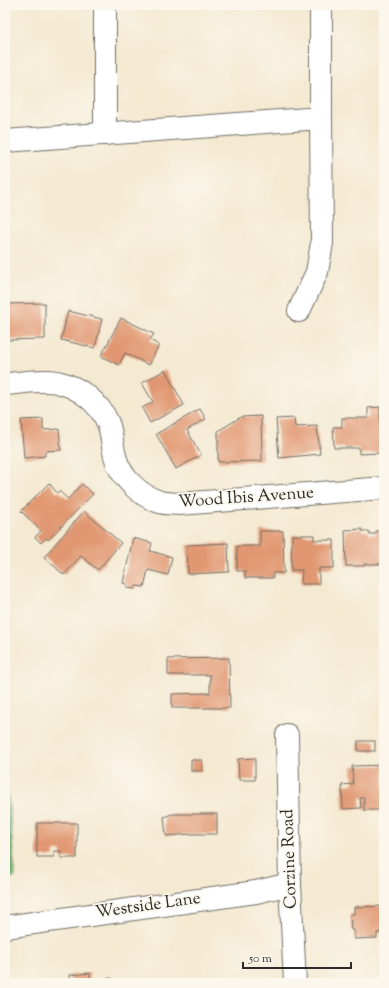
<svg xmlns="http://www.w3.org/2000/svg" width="389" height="988" font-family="'Sorts Mill Goudy',serif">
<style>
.forest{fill:#78b879;stroke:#527252}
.building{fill:#e19771}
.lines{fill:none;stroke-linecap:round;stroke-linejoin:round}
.minor-casing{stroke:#716e65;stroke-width:24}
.minor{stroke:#fff;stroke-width:22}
.labels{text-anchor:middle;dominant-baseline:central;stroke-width:3.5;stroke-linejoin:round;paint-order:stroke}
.street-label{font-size:17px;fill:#2b2b2b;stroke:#fbf7ec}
</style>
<rect width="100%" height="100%" fill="#fbf7ec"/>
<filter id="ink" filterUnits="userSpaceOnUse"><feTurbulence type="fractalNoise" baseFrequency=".025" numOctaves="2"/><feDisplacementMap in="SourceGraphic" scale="8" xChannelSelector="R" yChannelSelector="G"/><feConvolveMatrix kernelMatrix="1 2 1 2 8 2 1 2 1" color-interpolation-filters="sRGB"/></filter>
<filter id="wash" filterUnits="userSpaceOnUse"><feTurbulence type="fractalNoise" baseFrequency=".012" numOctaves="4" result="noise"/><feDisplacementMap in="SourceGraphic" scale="16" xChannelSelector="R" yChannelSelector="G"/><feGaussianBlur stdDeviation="0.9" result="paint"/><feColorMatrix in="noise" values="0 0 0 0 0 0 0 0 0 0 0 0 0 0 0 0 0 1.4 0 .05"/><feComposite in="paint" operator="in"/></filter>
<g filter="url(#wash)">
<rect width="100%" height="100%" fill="#f4e9d1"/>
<!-- forest -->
<path class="forest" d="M5,720l2,63 8,93 -10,5z"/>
<g id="blocks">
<!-- building -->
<g class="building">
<path d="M45,303v36l-39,1v-36z"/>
<path d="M68,311l34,8 -7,29 -34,-8z"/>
<path d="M121,318l33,16 -4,6 9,5 -10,20 -24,-12 -6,12 -18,-9z"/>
<path d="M165,370l19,35 -34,18 -8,-15 11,-6 -11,-19z"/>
<path d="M380,407l1,46 -22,1v-6h-25l-1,-21h9v-9h26v-10z"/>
<path d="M200,409l6,10 -19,11 14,25 -25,14 -20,-35z"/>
<path d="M261,416l1,45 -44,1v-31l23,-14z"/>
<path d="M294,418l1,9 22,-1 3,28 -41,4 -3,-39z"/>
<path d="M43,419v11l16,-1 2,21 -16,1v5l-21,2 -3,-38z"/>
<path d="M49,483l8,10 2,-2 9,8 14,-15 11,10 -45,46 -2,-2 -5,5 -6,-6 6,-6 -20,-20z"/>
<path d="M84,511l37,32 -23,27 -17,-14 -17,19 -20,-18z"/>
<path d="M362,529v2h7v3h7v-3h8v33h-20v2h-18l-1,-36z"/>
<path d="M260,531h23l1,42h-11v5h-28v-7h-8v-25h23z"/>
<path d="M292,535h22v5h20v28h-15v16h-18l1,-14h-11z"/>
<path d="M133,538l19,5 -2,8 22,6 -4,18 -20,-5 -4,17 -8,-1 -1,3 -8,-1v-4l-4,-1z"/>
<path d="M228,543l1,29 -41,2 -1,-29z"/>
<path d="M229,658l1,50h-58v-14l38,-1v-18h-42v-16z"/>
<rect x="358" y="741" width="17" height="10"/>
<path d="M255,758v22h-16l-1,-21z"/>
<rect x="191" y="760" width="11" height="11"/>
<path d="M384,765v45h-20v-12h-4l1,10 -18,1 -1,-24 11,-1 -1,-18z"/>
<path d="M172,814h45v20h-25l-26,2 -2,-19z"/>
<path d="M37,823h40v35h-16v-7h-7v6h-17z"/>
<path d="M384,906l-1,26 -6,1v5l-23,1v-9h-3l-1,-16h4v-7z"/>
<path d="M90,973v7l22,-2v5h-41l-1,-8z"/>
</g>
</g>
</g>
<g filter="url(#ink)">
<use href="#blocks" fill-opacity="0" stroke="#716e65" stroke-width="1"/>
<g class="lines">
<defs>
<g id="minor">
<path d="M105,5v129"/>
<path d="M5,141l316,-23v-113"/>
<path d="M299,311l18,-39 5,-29 -1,-125"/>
<path d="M5,384c17,-1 35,-5 52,-2 22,5 42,20 51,41 4,10 4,22 7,33 5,21 25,40 45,46 6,2 13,1 19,2l205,-16"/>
<path d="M287,735l3,149 5,99"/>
<path d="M5,927l251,-35 34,-8"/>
</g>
</defs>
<!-- minor casing -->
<use href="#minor" class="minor-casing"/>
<!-- minor -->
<use href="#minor" class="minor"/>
</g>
</g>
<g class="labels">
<!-- street labels -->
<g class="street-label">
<text transform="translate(246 498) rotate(-4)">Wood Ibis Avenue</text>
<text transform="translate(290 859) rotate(-92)">Corzine Road</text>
<text transform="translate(148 906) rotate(-8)">Westside Lane</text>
</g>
</g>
<!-- margin -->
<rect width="389" height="988" fill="none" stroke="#fbf7ec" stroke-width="20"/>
<!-- scale -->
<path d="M243 962v6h108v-6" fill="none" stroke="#2b2b2b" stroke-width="2"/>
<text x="249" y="962" font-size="12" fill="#2b2b2b" stroke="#fbf7ec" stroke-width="3" paint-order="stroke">50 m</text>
</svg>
